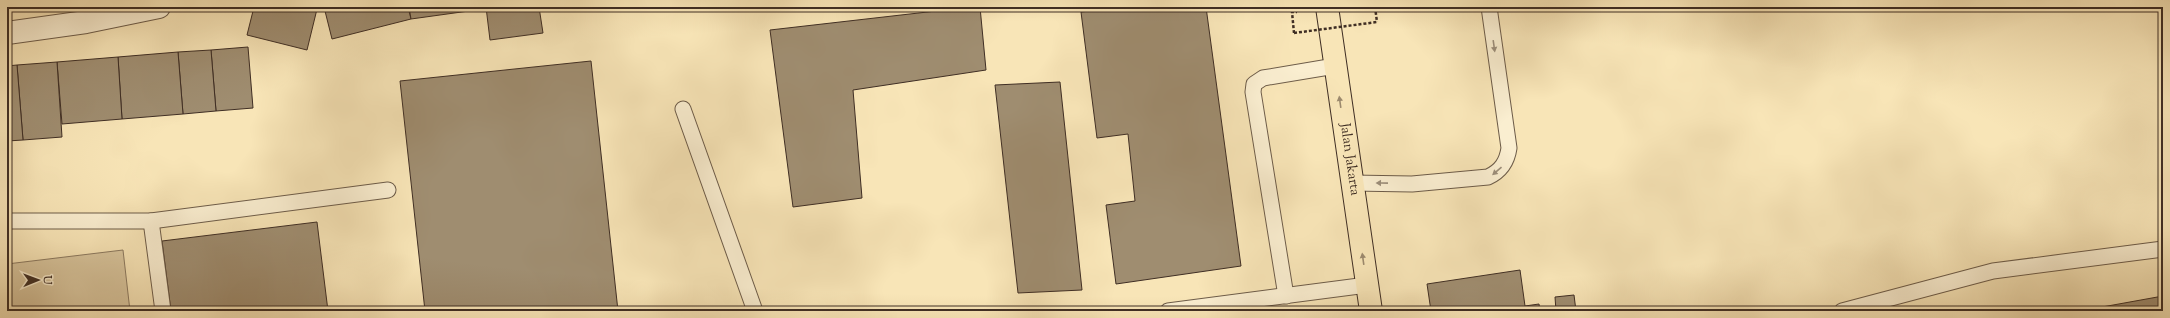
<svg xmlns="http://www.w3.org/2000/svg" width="2170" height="318" font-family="'Sorts Mill Goudy',serif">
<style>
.green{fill:#d9c69e;stroke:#8c7a61}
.building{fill:#9f8d70;stroke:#3f2e24}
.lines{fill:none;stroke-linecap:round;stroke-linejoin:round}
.service-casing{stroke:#6d5c49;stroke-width:17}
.minor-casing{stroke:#6d5c49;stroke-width:24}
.primary-casing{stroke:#3f2e24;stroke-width:24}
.path{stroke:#3f2e24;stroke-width:2.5;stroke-dasharray:3 2;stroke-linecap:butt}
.service{stroke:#faeed0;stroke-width:15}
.minor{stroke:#faeed0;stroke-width:22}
.primary{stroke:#f8e5b7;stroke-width:22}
.path-bridge{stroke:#3f2e24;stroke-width:2.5;stroke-dasharray:3 2;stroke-linecap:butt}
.oneway{fill:#9c8e7a}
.oneway2{fill:#9c8a6e}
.labels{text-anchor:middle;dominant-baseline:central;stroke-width:3.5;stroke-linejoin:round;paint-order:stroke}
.street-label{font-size:14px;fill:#3f2e24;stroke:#faeed0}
</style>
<rect width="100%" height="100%" fill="#f8e5b7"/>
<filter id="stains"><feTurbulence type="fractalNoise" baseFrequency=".005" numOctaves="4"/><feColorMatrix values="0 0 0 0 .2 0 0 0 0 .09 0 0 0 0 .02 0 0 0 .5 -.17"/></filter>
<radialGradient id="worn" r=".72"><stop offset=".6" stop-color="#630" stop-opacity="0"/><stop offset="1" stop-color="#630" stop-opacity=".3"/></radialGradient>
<!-- green -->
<path class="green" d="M123,250l7,61h-123v-47z"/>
<!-- building -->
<g class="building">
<path d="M254,7l63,2 -10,41 -60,-15z"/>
<path d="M324,7h84l3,12 -79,20z"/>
<path d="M409,7h67v3l-65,9z"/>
<path d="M486,7h53l4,26 -53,7z"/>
<path d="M971,7h9l6,63 -133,20 9,108 -69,9 -23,-177z"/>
<path d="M1123,7h83l35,259 -125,18 -10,-79 29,-4 -7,-67 -31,4 -16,-126z"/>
<path d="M248,47l5,61 -37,3 -5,-61z"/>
<path d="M211,50l5,61 -33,3 -5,-62z"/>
<path d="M178,52l5,62 -61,5 -4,-62z"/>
<path d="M118,57l4,62 -60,5 -5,-62z"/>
<path d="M591,61l27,250h-193l-25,-230z"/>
<path d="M57,62l5,75 -39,3 -6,-75z"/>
<path d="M17,65l6,75 -16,1v-75z"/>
<path d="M1060,82l22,208 -64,3 -23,-208z"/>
<path d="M317,222l11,89h-157l-9,-70z"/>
<path d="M1520,270l5,36 14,-2 1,7h-109l-4,-27z"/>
<path d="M1574,295l2,16h-20l-1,-14z"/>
<path d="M2163,296v15h-83z"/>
</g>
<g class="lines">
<defs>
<g id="service">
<path d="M683,109l72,202"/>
<path d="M1352,183l60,1 76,-7c13,-6 19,-15 21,-29l-20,-141"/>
<path d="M7,221h144l237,-31"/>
<path d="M151,221l12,90"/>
<path d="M1286,296l-33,-204 1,-8 9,-6 72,-12"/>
<path d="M1168,311l199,-26"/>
<path d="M1842,311l151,-40 170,-22"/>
</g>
<path id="minor" d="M7,33l79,-11 73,-15"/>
<g id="primary">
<path id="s1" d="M1327,7l44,304"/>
</g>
</defs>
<!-- service casing -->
<use href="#service" class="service-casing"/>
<!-- minor casing -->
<use href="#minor" class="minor-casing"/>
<!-- primary casing -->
<use href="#primary" class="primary-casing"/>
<!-- path -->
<g class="path">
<path d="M1375,7l2,15"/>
<path d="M1294,33l-2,-21h5"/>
</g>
<!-- service -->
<use href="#service" class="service"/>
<!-- minor -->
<use href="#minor" class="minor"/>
<!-- primary -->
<use href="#primary" class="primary"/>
<!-- path-bridge -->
<path class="path-bridge" d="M1294,33l83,-11"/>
</g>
<!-- one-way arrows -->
<defs><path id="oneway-solid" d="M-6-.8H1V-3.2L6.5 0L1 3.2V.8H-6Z"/></defs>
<g class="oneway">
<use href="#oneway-solid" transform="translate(1494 46) rotate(82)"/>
<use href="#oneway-solid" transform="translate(1497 171) rotate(139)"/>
<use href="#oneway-solid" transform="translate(1382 183) rotate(-179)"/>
</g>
<g class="oneway2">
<use href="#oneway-solid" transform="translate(1340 102) rotate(-98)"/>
<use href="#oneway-solid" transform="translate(1363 259) rotate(-98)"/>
</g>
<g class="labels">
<!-- street labels -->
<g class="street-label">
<text stroke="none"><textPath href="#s1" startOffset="154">Jalan Jakarta</textPath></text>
</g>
</g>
<!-- margin -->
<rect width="2170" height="318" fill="none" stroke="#f8e5b7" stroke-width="24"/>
<rect x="8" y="8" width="2154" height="302" fill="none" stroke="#3f2e24" stroke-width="2"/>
<rect x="12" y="12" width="2146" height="294" fill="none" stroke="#3f2e24"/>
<!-- north arrow -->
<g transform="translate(38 280) rotate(89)" stroke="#faeed0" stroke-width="3" paint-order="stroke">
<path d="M0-3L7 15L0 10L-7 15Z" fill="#3f2e24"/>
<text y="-6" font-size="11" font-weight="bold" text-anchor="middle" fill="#3f2e24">U</text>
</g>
<rect width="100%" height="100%" filter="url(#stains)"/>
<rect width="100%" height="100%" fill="url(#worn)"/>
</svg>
